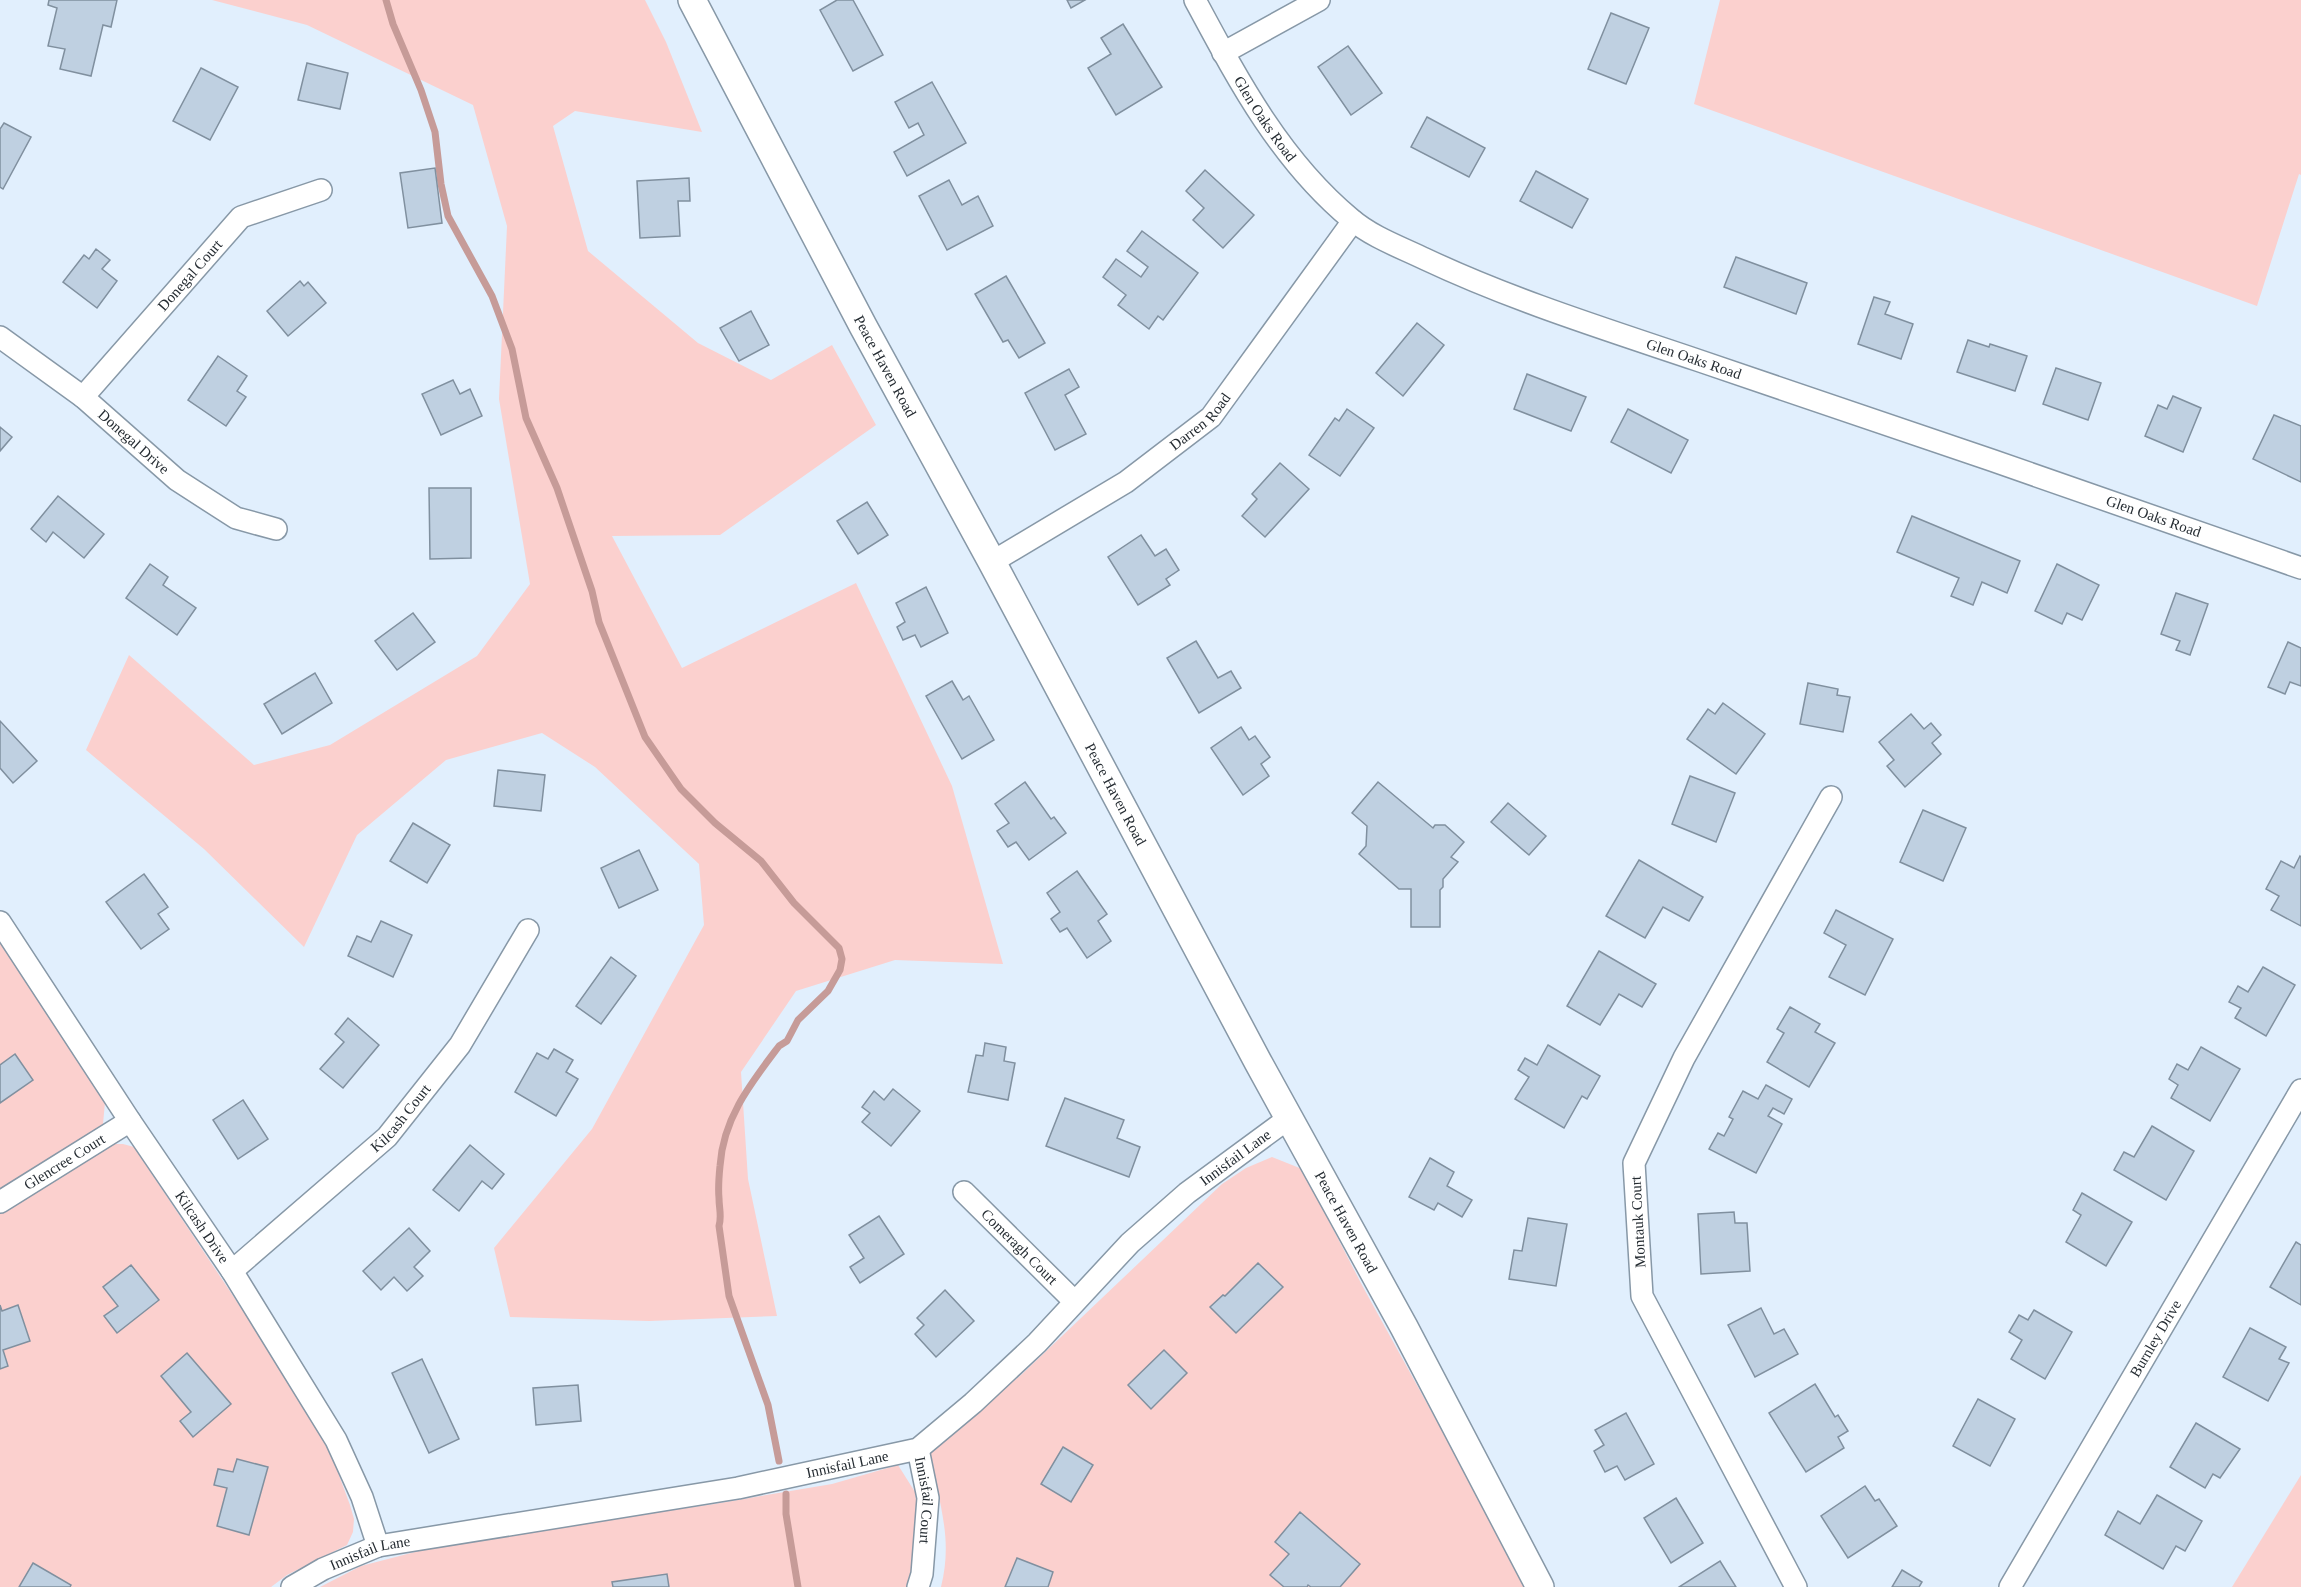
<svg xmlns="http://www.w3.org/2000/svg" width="2301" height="1587" font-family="'Times New Roman',serif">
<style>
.green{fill:#fbd0ce}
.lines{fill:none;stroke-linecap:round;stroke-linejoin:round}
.stream{stroke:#c69b98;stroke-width:7}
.building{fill:#bfd0e1;stroke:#80909f;stroke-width:1.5}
.minor-casing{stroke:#8798a7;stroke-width:24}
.major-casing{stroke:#8798a7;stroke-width:30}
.minor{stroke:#fff;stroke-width:21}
.major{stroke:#fff;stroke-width:27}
.labels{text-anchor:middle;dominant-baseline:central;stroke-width:5;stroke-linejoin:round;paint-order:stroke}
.street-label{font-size:15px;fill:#252c32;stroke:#fff}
</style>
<rect width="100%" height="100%" fill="#e1effd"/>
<!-- green -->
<g class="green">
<path d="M212,0h433l21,42 36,90 -127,-21 -22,15 35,125 110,92 73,37 61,-35 44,80 -156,110 -108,1 70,132 174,-85 96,203 51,178 -108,-4 -99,31 -55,81 7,107 29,137 -128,5 -139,-4 -16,-69 98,-119 112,-204 -5,-61 -104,-97 -53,-34 -96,27 -89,75 -53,112 -100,-98 -118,-99 43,-95 125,110 76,-20 147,-89 53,-72 -31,-185 8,-173 -34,-121 -166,-80z"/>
<path d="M1720,0h581v175l-2,-1 -42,132 -563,-202z"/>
<path d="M0,938l105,164 -2,22 -103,68z"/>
<path d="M111,1144h12l11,3 167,251 29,53 20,54 4,14 -1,13 -6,13 -60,30 -16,12h-271v-373z"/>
<path d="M1272,1157l30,12 61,118 165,300h-587c9,-36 4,-63 -4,-99 -4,-20 -9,-19 -6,-41l90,-72 201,-191 24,-16z"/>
<path d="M898,1465l17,27 5,39 -8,56h-592l41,-21 104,-27 249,-35 118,-20z"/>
<path d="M2301,1475v112h-69z"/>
</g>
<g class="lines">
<!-- stream -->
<g class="stream">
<path d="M386,0l7,24 28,66 14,42 6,52 7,32 44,80 20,53 14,69 31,70 35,103 7,31 46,115 36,52 34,34 46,38 33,42 45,45 3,11 -2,11 -12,21 -30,29 -11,21 -8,5c-28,37 -56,72 -59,120 -1,10 -2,22 -1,32 0,11 3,18 0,28l10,70 39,109 11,56"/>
<path d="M786,1494v20l12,73"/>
</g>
</g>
<!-- building -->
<g class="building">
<path d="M49,0h68l-6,27 -8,-2 -12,51 -31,-7 5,-20 -17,-3 9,-38 -9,-3z"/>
<path d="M837,0h16l30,55 -30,16 -33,-61z"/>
<path d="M1067,0h18l-14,8z"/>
<path d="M1611,13l38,15 -23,56 -38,-15z"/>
<path d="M1123,24l39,63 -46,28 -28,-47 23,-14 -10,-16z"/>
<path d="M1348,46l34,47 -31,22 -33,-48z"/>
<path d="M307,63l41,10 -8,36 -42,-9z"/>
<path d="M201,68l37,19 -28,53 -37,-19z"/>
<path d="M932,82l34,61 -59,33 -13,-24 30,-17 -6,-12 -9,5 -14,-26z"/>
<path d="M1427,117l58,31 -16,29 -58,-30z"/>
<path d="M4,123l27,14 -28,52 -3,-2v-58z"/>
<path d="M435,168l7,55 -34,5 -8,-55z"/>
<path d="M1205,170l49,45 -31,33 -30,-28 11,-12 -18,-17z"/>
<path d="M1536,171l52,28 -16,29 -52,-27z"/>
<path d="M689,178l1,23h-12l2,35 -40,2 -3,-57z"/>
<path d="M949,180l13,25 16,-9 15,30 -46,24 -28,-54z"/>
<path d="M1142,231l56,42 -35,47 -5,-4 -9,13 -31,-24 8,-10 -23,-18 13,-18 25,18 7,-10 -21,-16z"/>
<path d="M96,249l14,11 -8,9 15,12 -20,27 -34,-26 21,-27 5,4z"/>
<path d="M1736,257l71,26 -11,31 -72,-27z"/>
<path d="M1006,276l39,67 -26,15 -11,-18 -5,2 -28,-48z"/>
<path d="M300,281l4,5 4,-4 18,21 -38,33 -21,-25z"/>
<path d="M1874,297l16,5 -5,12 28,10 -12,35 -43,-15z"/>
<path d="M751,311l18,34 -30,16 -19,-33z"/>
<path d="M1417,323l27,22 -41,51 -27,-23z"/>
<path d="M1968,340l21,7 1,-3 37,12 -12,35 -58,-19z"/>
<path d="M218,356l29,20 -10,15 9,6 -20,29 -38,-26z"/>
<path d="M2056,368l45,15 -13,37 -45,-16z"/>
<path d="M1069,369l10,18 -14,8 21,39 -31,16 -30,-57z"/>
<path d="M1527,374l59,23 -15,34 -57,-22z"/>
<path d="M453,380l7,14 10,-5 12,27 -41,19 -19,-41z"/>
<path d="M2173,396l28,12 -18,44 -38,-16 13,-31 9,4z"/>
<path d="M1347,409l27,19 -34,48 -31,-21 26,-37 4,3z"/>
<path d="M1628,409l60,31 -17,33 -60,-31z"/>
<path d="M2274,415l27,11v56l-48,-23z"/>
<path d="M0,427l12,10 -12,14z"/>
<path d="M1280,463l29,26 -44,48 -23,-21 15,-17 -5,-5z"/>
<path d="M429,488h42v70l-41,1z"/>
<path d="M58,496l46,38 -20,24 -31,-26 -7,10 -15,-13z"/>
<path d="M867,502l21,33 -30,19 -21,-33z"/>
<path d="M1912,516l108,45 -13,32 -25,-11 -9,23 -22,-9 8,-18 -62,-26z"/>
<path d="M1141,535l14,21 11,-7 13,21 -13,9 4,6 -32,20 -30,-48z"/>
<path d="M150,564l18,13 -5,8 33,23 -19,27 -51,-37z"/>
<path d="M2057,564l42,21 -17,35 -15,-7 -5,11 -27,-13z"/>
<path d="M926,587l22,46 -27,14 -6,-12 -12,5 -6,-13 8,-5 -9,-19z"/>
<path d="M2176,593l32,11 -18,51 -14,-5 4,-9 -19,-7z"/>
<path d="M413,613l22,29 -38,28 -22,-29z"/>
<path d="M1196,641l22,37 13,-7 10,17 -42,25 -32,-55z"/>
<path d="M2288,642l13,6v38l-11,-4 -5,12 -17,-7z"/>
<path d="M315,673l17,30 -50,31 -18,-30z"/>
<path d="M952,681l11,19 6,-4 25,44 -32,19 -36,-63z"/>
<path d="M1808,683l30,6 -1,6 13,2 -7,35 -43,-8z"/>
<path d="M1723,703l42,31 -29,40 -49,-35 21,-30 7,5z"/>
<path d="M1911,714l13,15 7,-6 10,12 -9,8 9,11 -36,33 -18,-21 7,-6 -15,-18z"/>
<path d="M0,721l37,40 -24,22 -13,-15z"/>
<path d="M1241,727l8,13 6,-4 15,21 -9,7 8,12 -26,19 -32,-47z"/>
<path d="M498,770l47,5 -4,36 -47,-5z"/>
<path d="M1690,776l45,17 -19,49 -44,-18z"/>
<path d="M1025,782l26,37 3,-2 12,16 -37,27 -13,-18 -8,5 -11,-16 12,-8 -14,-19z"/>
<path d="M1378,782l55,46 2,-3h10l19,17 -13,15 7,5 -15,17v8l-3,3v37h-29v-38h-12l-40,-35 7,-8 1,-20 -15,-13z"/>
<path d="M1508,803l38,33 -17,19 -38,-33z"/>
<path d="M1923,810l43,18 -23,53 -43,-19z"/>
<path d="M413,823l37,22 -23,38 -37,-22z"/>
<path d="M639,850l19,40 -39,18 -18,-40z"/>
<path d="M2300,856l1,1v69l-30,-16 8,-14 -13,-7 15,-28 13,7z"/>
<path d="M1639,860l64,37 -14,24 -26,-14 -18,31 -39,-22z"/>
<path d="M1077,871l30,43 -9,7 13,20 -24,17 -20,-30 -7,4 -9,-13 9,-7 -13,-19z"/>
<path d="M144,874l24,33 -10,7 11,15 -28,20 -35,-47z"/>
<path d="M1836,910l57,29 -28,56 -36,-18 17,-32 -22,-12z"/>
<path d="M381,921l31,14 -19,42 -45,-21 9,-20 14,6z"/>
<path d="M1599,951l57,33 -14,23 -23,-13 -19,31 -33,-19z"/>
<path d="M611,957l25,19 -35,48 -25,-18z"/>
<path d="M2263,967l32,18 -29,51 -31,-18 6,-10 -12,-6 9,-16 10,6z"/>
<path d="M1790,1007l30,17 -5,8 20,11 -26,44 -42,-25 17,-29 -7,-4z"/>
<path d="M348,1018l31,27 -36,43 -23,-19 24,-27 -9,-8z"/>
<path d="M985,1043l21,4 -2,14 11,2 -7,37 -40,-8 8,-37 7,1z"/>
<path d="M1548,1045l52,31 -13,23 -5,-3 -18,32 -49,-29 14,-22 -11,-7 7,-12 12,7z"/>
<path d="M2201,1047l39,22 -30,52 -39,-23 7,-13 -9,-6 8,-15 11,6z"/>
<path d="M554,1049l19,11 -7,12 12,7 -22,37 -41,-24 22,-39 11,6z"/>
<path d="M15,1054l18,26 -33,23v-38z"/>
<path d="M1766,1085l26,14 -8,15 -11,-6 -5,8 14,8 -26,49 -47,-24 9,-16 6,3 9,-17 -4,-2 14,-26 15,8z"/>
<path d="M893,1089l27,22 -29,35 -29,-24 8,-9 -8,-6 12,-16 10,9z"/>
<path d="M1065,1098l59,22 -7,18 23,9 -11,30 -83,-31z"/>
<path d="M243,1100l25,39 -30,20 -25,-39z"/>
<path d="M2152,1126l42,25 -28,49 -52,-30 10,-18 10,5z"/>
<path d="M470,1145l34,29 -12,15 -10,-8 -23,30 -26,-21z"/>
<path d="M1430,1158l24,14 -7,14 25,14 -10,17 -24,-14 -4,7 -25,-13z"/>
<path d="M2082,1193l50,29 -26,44 -40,-24 15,-27 -8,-5z"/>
<path d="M1734,1212l1,11h12l3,48 -49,3 -3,-60z"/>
<path d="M879,1216l25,38 -44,29 -10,-16 14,-9 -15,-23z"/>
<path d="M1528,1218l39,6 -11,62 -47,-7 5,-29 8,1z"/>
<path d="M409,1228l21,23 -16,16 9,9 -16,15 -13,-14 -13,13 -18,-19z"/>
<path d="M2296,1242l5,3v60l-31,-18z"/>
<path d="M1258,1263l25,24 -47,46 -26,-26 13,-12 2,1z"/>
<path d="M131,1265l28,35 -42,33 -13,-17 14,-10 -15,-19z"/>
<path d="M945,1290l29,31 -38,36 -21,-23 9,-9 -7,-7z"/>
<path d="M0,1305l2,6 16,-6 12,36 -27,9 5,16 -8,3z"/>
<path d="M1761,1308l13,26 10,-5 14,25 -43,23 -27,-52z"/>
<path d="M2034,1310l38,22 -27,47 -34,-20 11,-19 -13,-8 10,-17 9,5z"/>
<path d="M2250,1328l36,19 -7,12 10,4 -21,38 -45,-24z"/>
<path d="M1164,1350l23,23 -36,36 -23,-24z"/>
<path d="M187,1353l44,51 -38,33 -13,-16 11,-9 -30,-36z"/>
<path d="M422,1359l37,80 -30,14 -37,-80z"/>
<path d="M1815,1384l20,33 3,-2 10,16 -10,6 6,11 -38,24 -37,-59z"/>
<path d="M578,1385l3,36 -45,4 -3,-37z"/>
<path d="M1978,1399l37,20 -25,47 -37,-20z"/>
<path d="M1626,1413l28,51 -29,16 -8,-14 -12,6 -11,-21 10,-6 -9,-15z"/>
<path d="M2196,1423l44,26 -20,29 -7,-4 -8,14 -35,-21z"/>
<path d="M1063,1447l30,18 -22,37 -30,-18z"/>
<path d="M237,1459l31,8 -19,68 -32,-9 10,-38 -13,-3 4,-16 15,3z"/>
<path d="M1865,1486l10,15 4,-2 18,27 -49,32 -27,-42z"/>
<path d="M2157,1495l45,26 -17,30 -9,-5 -13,23 -58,-34 13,-24 22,13z"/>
<path d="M1676,1498l27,45 -32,20 -27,-45z"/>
<path d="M1300,1512l60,52 -20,23h-29l-3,-2 -1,2h-23l-14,-12 19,-21 -14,-12z"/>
<path d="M1017,1558l36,14 -5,15h-43z"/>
<path d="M1720,1561l16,26h-57z"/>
<path d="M33,1563l38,22 -1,2h-51z"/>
<path d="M1902,1570l20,12 -3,5h-27z"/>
<path d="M667,1574l2,13h-56l-1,-5z"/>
</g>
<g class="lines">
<defs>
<g id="minor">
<path id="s1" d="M1195,0c43,80 85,160 156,219 21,18 49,28 74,40 87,41 180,70 272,101 202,68 403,137 604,208"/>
<path d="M1223,53l96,-53"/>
<path id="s2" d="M0,337l83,60 94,83 59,38 40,11"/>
<path id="s3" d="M83,397l158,-180 80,-27"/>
<path id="s4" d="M992,562l134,-80 85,-65 142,-196"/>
<path id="s5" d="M0,922l130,199 102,150 104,169 26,57 16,49"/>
<path id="s6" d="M964,1192l110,109"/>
<path id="s7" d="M0,1202l130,-81"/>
<path id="s8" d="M232,1271l155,-134 73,-92 68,-115"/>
<path id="s9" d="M918,1449l10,49 -6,76 -4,13"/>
<path id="s10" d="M292,1587l31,-18 55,-23 360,-58 180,-39 55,-46 64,-60 93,-100 57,-50 102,-75"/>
<path d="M1796,1587l-154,-291 -8,-133 50,-105 147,-261"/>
<path id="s11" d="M2010,1587l291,-497"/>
</g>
<g id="major">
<path id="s12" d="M692,0l171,326 129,236 266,500 146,265 136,260"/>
</g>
</defs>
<!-- minor casing -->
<use href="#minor" class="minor-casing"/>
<!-- major casing -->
<use href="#major" class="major-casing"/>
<!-- minor -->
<use href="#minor" class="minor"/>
<!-- major -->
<use href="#major" class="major"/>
</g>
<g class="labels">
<!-- street labels -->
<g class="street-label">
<text stroke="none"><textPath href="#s1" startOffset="138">Glen Oaks Road</textPath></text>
<text stroke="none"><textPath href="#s3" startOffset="162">Donegal Court</textPath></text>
<text stroke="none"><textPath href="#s1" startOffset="642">Glen Oaks Road</textPath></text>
<text stroke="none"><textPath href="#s12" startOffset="414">Peace Haven Road</textPath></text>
<text stroke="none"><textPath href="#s4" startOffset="252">Darren Road</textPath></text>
<text stroke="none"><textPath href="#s2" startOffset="170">Donegal Drive</textPath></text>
<text stroke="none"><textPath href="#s1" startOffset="1128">Glen Oaks Road</textPath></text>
<text stroke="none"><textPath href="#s12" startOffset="900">Peace Haven Road</textPath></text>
<text stroke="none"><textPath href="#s8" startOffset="228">Kilcash Court</textPath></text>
<text stroke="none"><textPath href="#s10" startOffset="1076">Innisfail Lane</textPath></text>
<text stroke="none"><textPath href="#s7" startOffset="76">Glencree Court</textPath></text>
<text stroke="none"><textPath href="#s12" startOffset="1386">Peace Haven Road</textPath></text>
<text transform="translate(1638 1222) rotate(-93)">Montauk Court</text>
<text stroke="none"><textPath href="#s5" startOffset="366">Kilcash Drive</textPath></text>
<text stroke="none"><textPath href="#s6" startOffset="78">Comeragh Court</textPath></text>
<text stroke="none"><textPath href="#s11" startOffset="288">Burnley Drive</textPath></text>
<text stroke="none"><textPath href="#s10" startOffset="572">Innisfail Lane</textPath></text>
<text stroke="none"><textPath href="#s9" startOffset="52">Innisfail Court</textPath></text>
<text stroke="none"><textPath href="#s10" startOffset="86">Innisfail Lane</textPath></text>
</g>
</g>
</svg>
